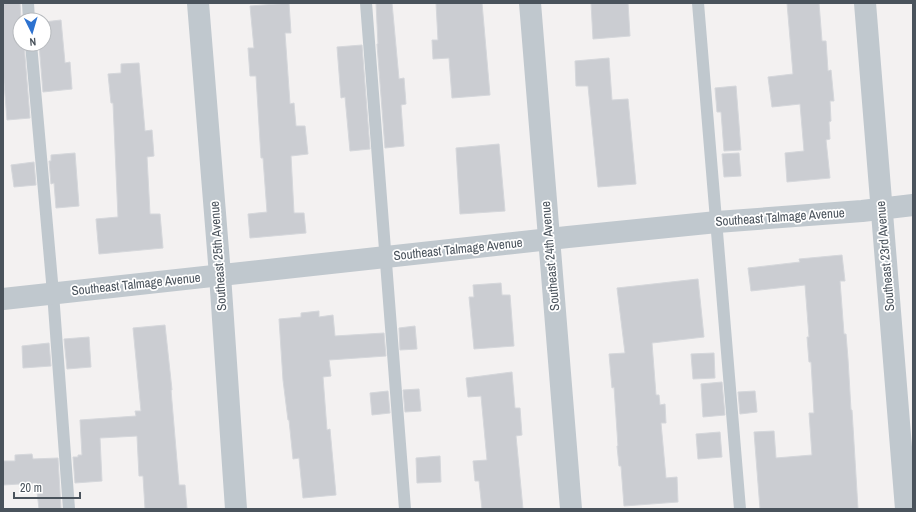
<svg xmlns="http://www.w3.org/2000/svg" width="916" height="512" font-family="'Archivo Narrow',sans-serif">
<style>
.building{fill:#cbcdd2;stroke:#d5d7db}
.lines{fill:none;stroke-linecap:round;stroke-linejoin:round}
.lane{stroke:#c0c8ce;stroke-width:12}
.street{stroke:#c0c8ce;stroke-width:22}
.labels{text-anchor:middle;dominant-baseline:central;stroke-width:3.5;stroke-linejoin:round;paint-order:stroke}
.street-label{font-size:13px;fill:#4a535c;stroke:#fff}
</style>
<rect width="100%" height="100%" fill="#f3f1f1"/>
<!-- building -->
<g class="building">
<path d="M20,3l1,17h-1v24h4l6,74 -23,2 -4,-50v-66z"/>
<path d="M289,3l2,30h-6l5,71 4,-1 2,23h9l3,28 -17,2 3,57h10l2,20 -56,5 -2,-24 19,-2 -4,-54h-2l-5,-82h-6l-2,-28h6l-4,-42z"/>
<path d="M376,3h16l7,76 5,-1 2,26 -5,1 3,41 -19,2 -8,-104h1z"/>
<path d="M436,3h46l8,92 -38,3 -3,-40 -16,1 -1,-19h6z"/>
<path d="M591,3h37l2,33 -37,3z"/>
<path d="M787,3h32l3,38h4l2,30 3,-1 3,31h-4l1,20 -2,1 1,17 -4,1 4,38 -43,4 -2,-29 19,-2 -4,-47 -28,3 -4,-30 25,-3z"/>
<path d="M61,20l4,43 5,-1 2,27 -29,3 -4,-48h5v-22z"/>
<path d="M362,45l8,104 -20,2 -5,-54 -4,1 -4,-51z"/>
<path d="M609,58l3,42 16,-1 8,85 -38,3 -10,-101h-12l-1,-25z"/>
<path d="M139,63l6,68 7,-1 2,26 -7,1 3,57h10l3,34 -64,6 -3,-35 22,-2 -5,-114h-2l-3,-29 13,-1v-9z"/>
<path d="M736,86l5,64 -17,1 -3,-39h-4l-2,-24z"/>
<path d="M499,144l6,67 -45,3 -4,-66z"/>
<path d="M75,153l4,53 -23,2 -2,-25 -3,1 -2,-23h2v-6z"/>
<path d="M739,153l2,23 -17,1 -2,-23z"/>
<path d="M34,162l2,23 -22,2 -3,-22z"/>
<path d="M842,255l3,26h-5l4,53h2l2,25 3,51h1l6,99h-98l-6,-77 20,-1 2,27 36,-3 -3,-42h5l-3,-51h-2l-2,-25h2l-4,-52 -54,6 -3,-23 52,-6 -1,-3z"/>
<path d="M698,279l6,58 -52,6 4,52h3l1,10 5,-1 1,19h-5l5,55 11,-1 1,25 -54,4 -3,-40h-2l-2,-20h1l-4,-59 -2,1 -3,-34 16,-1 -8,-65z"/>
<path d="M501,283l1,12h8l4,51 -40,3 -5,-52h5l-1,-12z"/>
<path d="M319,311v6l14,-2 2,21 49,-3 2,23 -57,4 2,16 -8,1 4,53 3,-1 6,66 -33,3 -4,-40 -6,1 -4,-39h-1l-5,-40 -4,-61 22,-2v-4z"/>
<path d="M165,325l7,65h-1l8,95h6l2,24h-42l-2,-33h-4l-2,-40 -37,2 2,43 -27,2 -2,-26h5v-2h4l-2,-35 56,-4 -1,-5h6l-8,-83z"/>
<path d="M415,326l2,23 -17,1 -1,-22z"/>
<path d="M89,337l2,30 -24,2 -3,-30z"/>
<path d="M49,343l2,23 -28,2 -1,-22z"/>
<path d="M714,353l1,25 -22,1 -2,-25z"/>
<path d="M512,372l3,36h5l2,27 -6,1 7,73h-41l-3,-28h-4l-2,-20 14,-1 -6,-64 -13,1 -2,-19z"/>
<path d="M722,382l3,33 -22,2 -2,-33z"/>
<path d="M419,389l2,22 -16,1 -2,-22z"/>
<path d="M388,391l2,22 -18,2 -2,-22z"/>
<path d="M755,391l2,21 -17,2 -2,-22z"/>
<path d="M720,432l2,25 -24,2 -2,-25z"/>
<path d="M32,454l1,5 25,-1 3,51h-22l-3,-26 -33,2v-24h12v-6z"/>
<path d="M440,456l1,26 -24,1 -1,-25z"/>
</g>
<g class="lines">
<!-- lane -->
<g class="lane">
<path d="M28,3l1,17"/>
<path d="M366,3l39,506"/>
<path d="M698,3l42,506"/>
<path d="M31,44l22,249 16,216"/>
</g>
<!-- street -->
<g class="street">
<path d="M198,3l22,272 16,234"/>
<path d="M530,3l41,506"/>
<path d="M865,3l41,506"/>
<path d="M3,299l565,-62 149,-15 145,-11 51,-6"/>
</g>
</g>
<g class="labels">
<!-- street labels -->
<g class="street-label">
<text transform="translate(780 217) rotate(-4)">Southeast Talmage Avenue</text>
<text transform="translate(458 249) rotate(-6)">Southeast Talmage Avenue</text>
<text transform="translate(218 256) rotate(-94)">Southeast 25th Avenue</text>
<text transform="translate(550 256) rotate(-95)">Southeast 24th Avenue</text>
<text transform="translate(885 256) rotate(-95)">Southeast 23rd Avenue</text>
<text transform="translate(136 284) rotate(-6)">Southeast Talmage Avenue</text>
</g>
</g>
<!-- border -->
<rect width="916" height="512" fill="none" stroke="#4a535c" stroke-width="8"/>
<!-- north arrow -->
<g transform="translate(32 32) rotate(175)"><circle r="19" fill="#ffffff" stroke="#b7babe"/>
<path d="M0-3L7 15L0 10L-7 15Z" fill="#2d72d0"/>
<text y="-6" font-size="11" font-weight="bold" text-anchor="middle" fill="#4a535c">N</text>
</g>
<!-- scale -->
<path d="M14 492v6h66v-6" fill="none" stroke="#4a535c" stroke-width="2"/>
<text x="20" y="492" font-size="12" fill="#4a535c" stroke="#ffffff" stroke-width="3" paint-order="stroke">20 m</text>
</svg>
